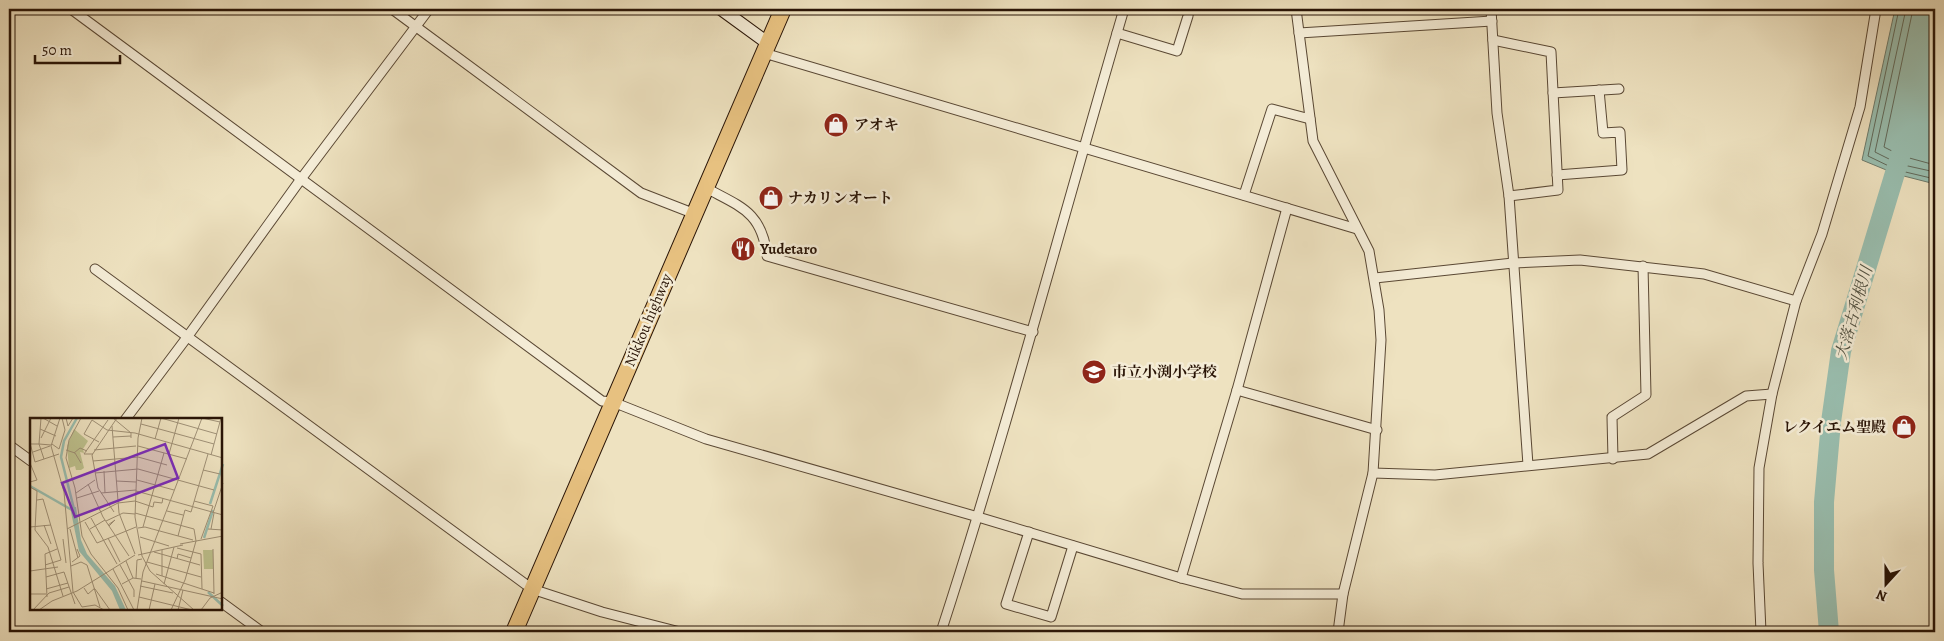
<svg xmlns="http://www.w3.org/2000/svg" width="1944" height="641" font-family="Alegreya,'Noto Serif JP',serif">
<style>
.water{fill:#99beaf;stroke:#6c7a6b}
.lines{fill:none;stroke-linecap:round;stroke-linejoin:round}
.shore{stroke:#61695a;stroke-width:1}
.river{stroke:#99beaf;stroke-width:20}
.street-casing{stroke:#5a4834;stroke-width:11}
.secondary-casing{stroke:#291406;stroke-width:14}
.highway-casing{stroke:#291406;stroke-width:18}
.street{stroke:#f4ecd6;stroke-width:9}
.secondary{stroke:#f4ecd6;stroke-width:12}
.highway{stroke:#e7c180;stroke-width:16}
.labels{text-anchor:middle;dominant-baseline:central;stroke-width:5;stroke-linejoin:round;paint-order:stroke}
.poi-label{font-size:15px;font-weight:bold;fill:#291406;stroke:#f4ecd6;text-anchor:start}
.street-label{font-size:15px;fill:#291406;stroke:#f4ecd6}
.water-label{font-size:16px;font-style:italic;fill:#505041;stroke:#f4ecd6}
.inset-river{fill:none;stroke:#99beaf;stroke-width:2.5}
.inset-road{fill:none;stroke:#9f9076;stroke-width:1}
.view{fill:#7b2cbf;fill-opacity:0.15;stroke:#7b2cbf;stroke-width:2.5}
.inset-edge{fill:none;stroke:#291406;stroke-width:2.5}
</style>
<rect width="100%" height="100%" fill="#eee2c0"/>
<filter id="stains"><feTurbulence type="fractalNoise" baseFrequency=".004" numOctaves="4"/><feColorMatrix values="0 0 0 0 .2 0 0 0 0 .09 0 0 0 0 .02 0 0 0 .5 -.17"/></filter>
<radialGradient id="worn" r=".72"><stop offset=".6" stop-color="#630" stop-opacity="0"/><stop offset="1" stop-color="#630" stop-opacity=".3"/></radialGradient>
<!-- water -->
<path class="water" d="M1895,9h40v175l-39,-10 -34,-14z"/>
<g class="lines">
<!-- shore -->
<g class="shore">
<path d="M1899,9l-31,147 29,14 38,9"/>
<path d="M1906,9l-31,143 24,12 36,8"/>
<path d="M1913,9l-29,138 18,9 33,9"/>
</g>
<!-- river -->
<path class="river" d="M1829,632l-5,-62v-68l7,-80 10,-71 61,-201"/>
<defs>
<g id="street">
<path d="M71,9l531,392 11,1 93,37 272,78 203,61 61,16h101"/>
<path d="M392,9l249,184 54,21"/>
<path d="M1296,9l17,132 56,110 10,59 2,30 -8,133 -30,121 -5,38"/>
<path d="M1491,9l6,104 12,83 19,269"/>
<path d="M1117,33l60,18 11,-35 1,-7"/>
<path d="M1299,33l193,-12"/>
<path d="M1493,40l58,12 7,138 -49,6"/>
<path d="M764,53l593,176"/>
<path d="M1553,93l66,-4"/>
<path d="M1557,175l65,-5 -2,-38 -17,1 -4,-43"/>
<path d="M706,188c35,19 56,24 61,68l266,76"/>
<path d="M1244,195l28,-86 38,10"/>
<path d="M95,269l437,320 70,23 78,20"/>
<path d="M1375,278l138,-15 67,-3 124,14 92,27"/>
<path d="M1237,390l140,40"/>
<path d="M125,420l63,-84 113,-157 128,-170"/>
<path d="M9,445l22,16"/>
<path d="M1613,459l-1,-42 34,-22 -3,-129"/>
<path d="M1373,473l62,2 213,-21 98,-58 26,-2"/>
<path d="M1029,532l-23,72 45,13 22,-71"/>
<path d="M1181,578l56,-188 50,-182"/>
<path d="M221,602l41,30"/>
<path d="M941,632c67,-206 122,-415 183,-623"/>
<path d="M1761,632l-3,-69 1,-95 13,-74 24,-93 26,-67 38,-127 16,-98"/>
</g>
<path id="secondary" d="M721,9l48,35"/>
<path id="highway" d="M514,632l269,-623"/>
</defs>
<!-- street casing -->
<use href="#street" class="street-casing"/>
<!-- secondary casing -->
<use href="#secondary" class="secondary-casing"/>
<!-- highway casing -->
<use href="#highway" class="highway-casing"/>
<!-- street -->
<use href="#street" class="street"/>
<!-- secondary -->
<use href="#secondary" class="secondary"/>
<!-- highway -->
<use href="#highway" class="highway"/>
</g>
<!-- icons -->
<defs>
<symbol id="shop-disc" viewBox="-11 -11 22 22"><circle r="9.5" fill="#8f2418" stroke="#f4ecd6"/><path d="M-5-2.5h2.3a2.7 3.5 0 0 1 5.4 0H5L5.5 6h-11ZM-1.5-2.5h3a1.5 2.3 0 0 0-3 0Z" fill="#fff"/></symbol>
<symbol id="restaurant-disc" viewBox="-11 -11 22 22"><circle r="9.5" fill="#8f2418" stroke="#f4ecd6"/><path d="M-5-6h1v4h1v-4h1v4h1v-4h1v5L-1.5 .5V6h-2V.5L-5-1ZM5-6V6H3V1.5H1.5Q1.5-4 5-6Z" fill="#fff"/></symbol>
<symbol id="school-disc" viewBox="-11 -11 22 22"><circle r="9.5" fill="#8f2418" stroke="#f4ecd6"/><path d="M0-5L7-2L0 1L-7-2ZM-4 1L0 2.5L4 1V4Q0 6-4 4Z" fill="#fff"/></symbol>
</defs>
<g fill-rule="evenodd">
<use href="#shop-disc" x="822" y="111" width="28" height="28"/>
<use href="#shop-disc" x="757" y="184" width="28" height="28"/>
<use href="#restaurant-disc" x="729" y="235" width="28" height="28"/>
<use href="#school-disc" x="1080" y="358" width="28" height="28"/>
<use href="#shop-disc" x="1890" y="413" width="28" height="28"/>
</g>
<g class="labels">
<!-- poi labels -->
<g class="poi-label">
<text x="854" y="125">アオキ</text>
<text x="788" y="198">ナカリンオート</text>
<text x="760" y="249">Yudetaro</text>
<text x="1112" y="372">市立小渕小学校</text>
<text x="1886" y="427" text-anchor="end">レクイエム聖殿</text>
</g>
<!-- street labels -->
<g class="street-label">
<text transform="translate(648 320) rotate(-67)">Nikkou highway</text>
</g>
<!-- water labels -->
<g class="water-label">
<text transform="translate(1854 313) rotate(-74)">大落古利根川</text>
</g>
</g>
<!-- overview -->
<g transform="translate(30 418)">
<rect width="192" height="192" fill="#eee2c0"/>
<path d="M44,11l14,12 -5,8 1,4 -4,-1 4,16 -3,2h-5l-1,-4 -6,2 -2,-22zM173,132h10v19h-9z" fill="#bec28e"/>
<path d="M40,89h6l5,33 6,14 28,32 11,24h-6l-8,-19 -33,-40z" fill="#99beaf"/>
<path class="inset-river" d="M0,68l42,24M180,86l13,-40M44,91l-13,-52 3,-16 13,-23M174,120l9,-28M178,174l15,14"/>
<path class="inset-road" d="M11,0l-2,26 12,1M13,0l14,8M30,0l-9,28 13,46 9,100 9,15 13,-2 9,5M36,0l2,8 5,-8M51,0l-12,22 -3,18 9,30 7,48 9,18 27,34 10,22M83,0l18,15v5M112,0l-4,20 -3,79 7,39 8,15 44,39M131,0l56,16M172,0l18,4M62,2l15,10 28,3 88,25M62,2l-8,14 15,8M111,6l73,20M82,8l7,87 16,41M10,11l16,7M83,19l18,-1M11,20l10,-20M125,21l6,-21M0,25l5,19 24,-8M0,26h9l5,15M22,26l7,5 6,-19 -3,-12M108,28l49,13M36,32l9,3 6,10M64,32l42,-4M3,34l17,-6M44,35l6,-5 7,3M63,36h-9l24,-34M139,36l10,-36M181,37l10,-37M63,43l45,-4 29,8M0,45l7,17 -7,2M173,52l17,4M74,53l1,22M65,55l43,-4 76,21M107,62l37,10M86,63l20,1M58,66l15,33 26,39M0,69l7,4 -2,39 13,17 15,49M106,73l87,24M46,75l19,-13M71,75l35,-3M47,80l22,-7M7,82l6,-1 18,61 -16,5M164,83l19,5 -12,33M123,89l1,-5 8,1 1,-5M137,93l16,4M84,94l-16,-24 -6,-33 25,-37M105,95l59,16 2,12M183,95l10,-30M61,100l26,46M76,103l17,-8 12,1M55,104l12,21 39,-16M14,107l7,19M78,107l7,-5 -6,6M0,109l21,-2M113,109l21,-74M108,110l7,-1 48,13M37,111l51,-26 17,-2 18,6M40,111l8,29M60,111l15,-9M178,111l15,1M181,111l3,-16M148,118l7,-26 6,2 17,-58M110,119l29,9M78,120l12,24M33,121l3,24M150,126l43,-8M147,130l24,6 1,35M183,131l1,45M124,134l46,13M108,137l45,-10M147,141l1,-5 13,4M96,143l7,17M42,144l8,-6 -3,-7M117,144l54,15M90,147l14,25v7M41,148l10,-4 6,3 13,42M83,151l21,41M0,153l28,-4M126,156l58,19M132,158v-26M16,159l18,-5 11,32M106,160l1,-18 5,-1M112,163l81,18M92,166l11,-6 8,1M134,166l10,-37M110,168l33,7M54,170l4,6 7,-6M16,171l22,-6M65,171l15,21M0,176h16M17,179l-2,-43 12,-5M109,179l53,13M3,192l16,-17 20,-6M9,192l13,-9 25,-10 58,-36M107,192l6,-38 59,-154M119,192l6,-26M141,192l14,-30 11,-39M148,192l5,-20M171,192l9,-12 13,-6"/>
<path class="view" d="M135,26l13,34 -103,39 -13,-34z"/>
<rect width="192" height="192" class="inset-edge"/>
</g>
<!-- margin -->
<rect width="1944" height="641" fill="none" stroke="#eee2c0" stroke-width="30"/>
<rect x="10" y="10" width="1924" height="621" fill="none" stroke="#291406" stroke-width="2.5"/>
<rect x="15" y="15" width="1914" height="611" fill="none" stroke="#291406"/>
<!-- north arrow -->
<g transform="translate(1886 584) rotate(201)" stroke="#f4ecd6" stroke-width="4" paint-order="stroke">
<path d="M0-4L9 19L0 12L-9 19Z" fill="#291406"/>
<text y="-8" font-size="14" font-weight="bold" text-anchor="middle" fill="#291406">N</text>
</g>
<!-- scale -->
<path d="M35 55v8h85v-8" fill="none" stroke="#291406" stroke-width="2.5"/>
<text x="42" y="55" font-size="15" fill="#291406" stroke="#f4ecd6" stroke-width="4" paint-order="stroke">50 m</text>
<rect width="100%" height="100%" filter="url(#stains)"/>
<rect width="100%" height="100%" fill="url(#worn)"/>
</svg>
